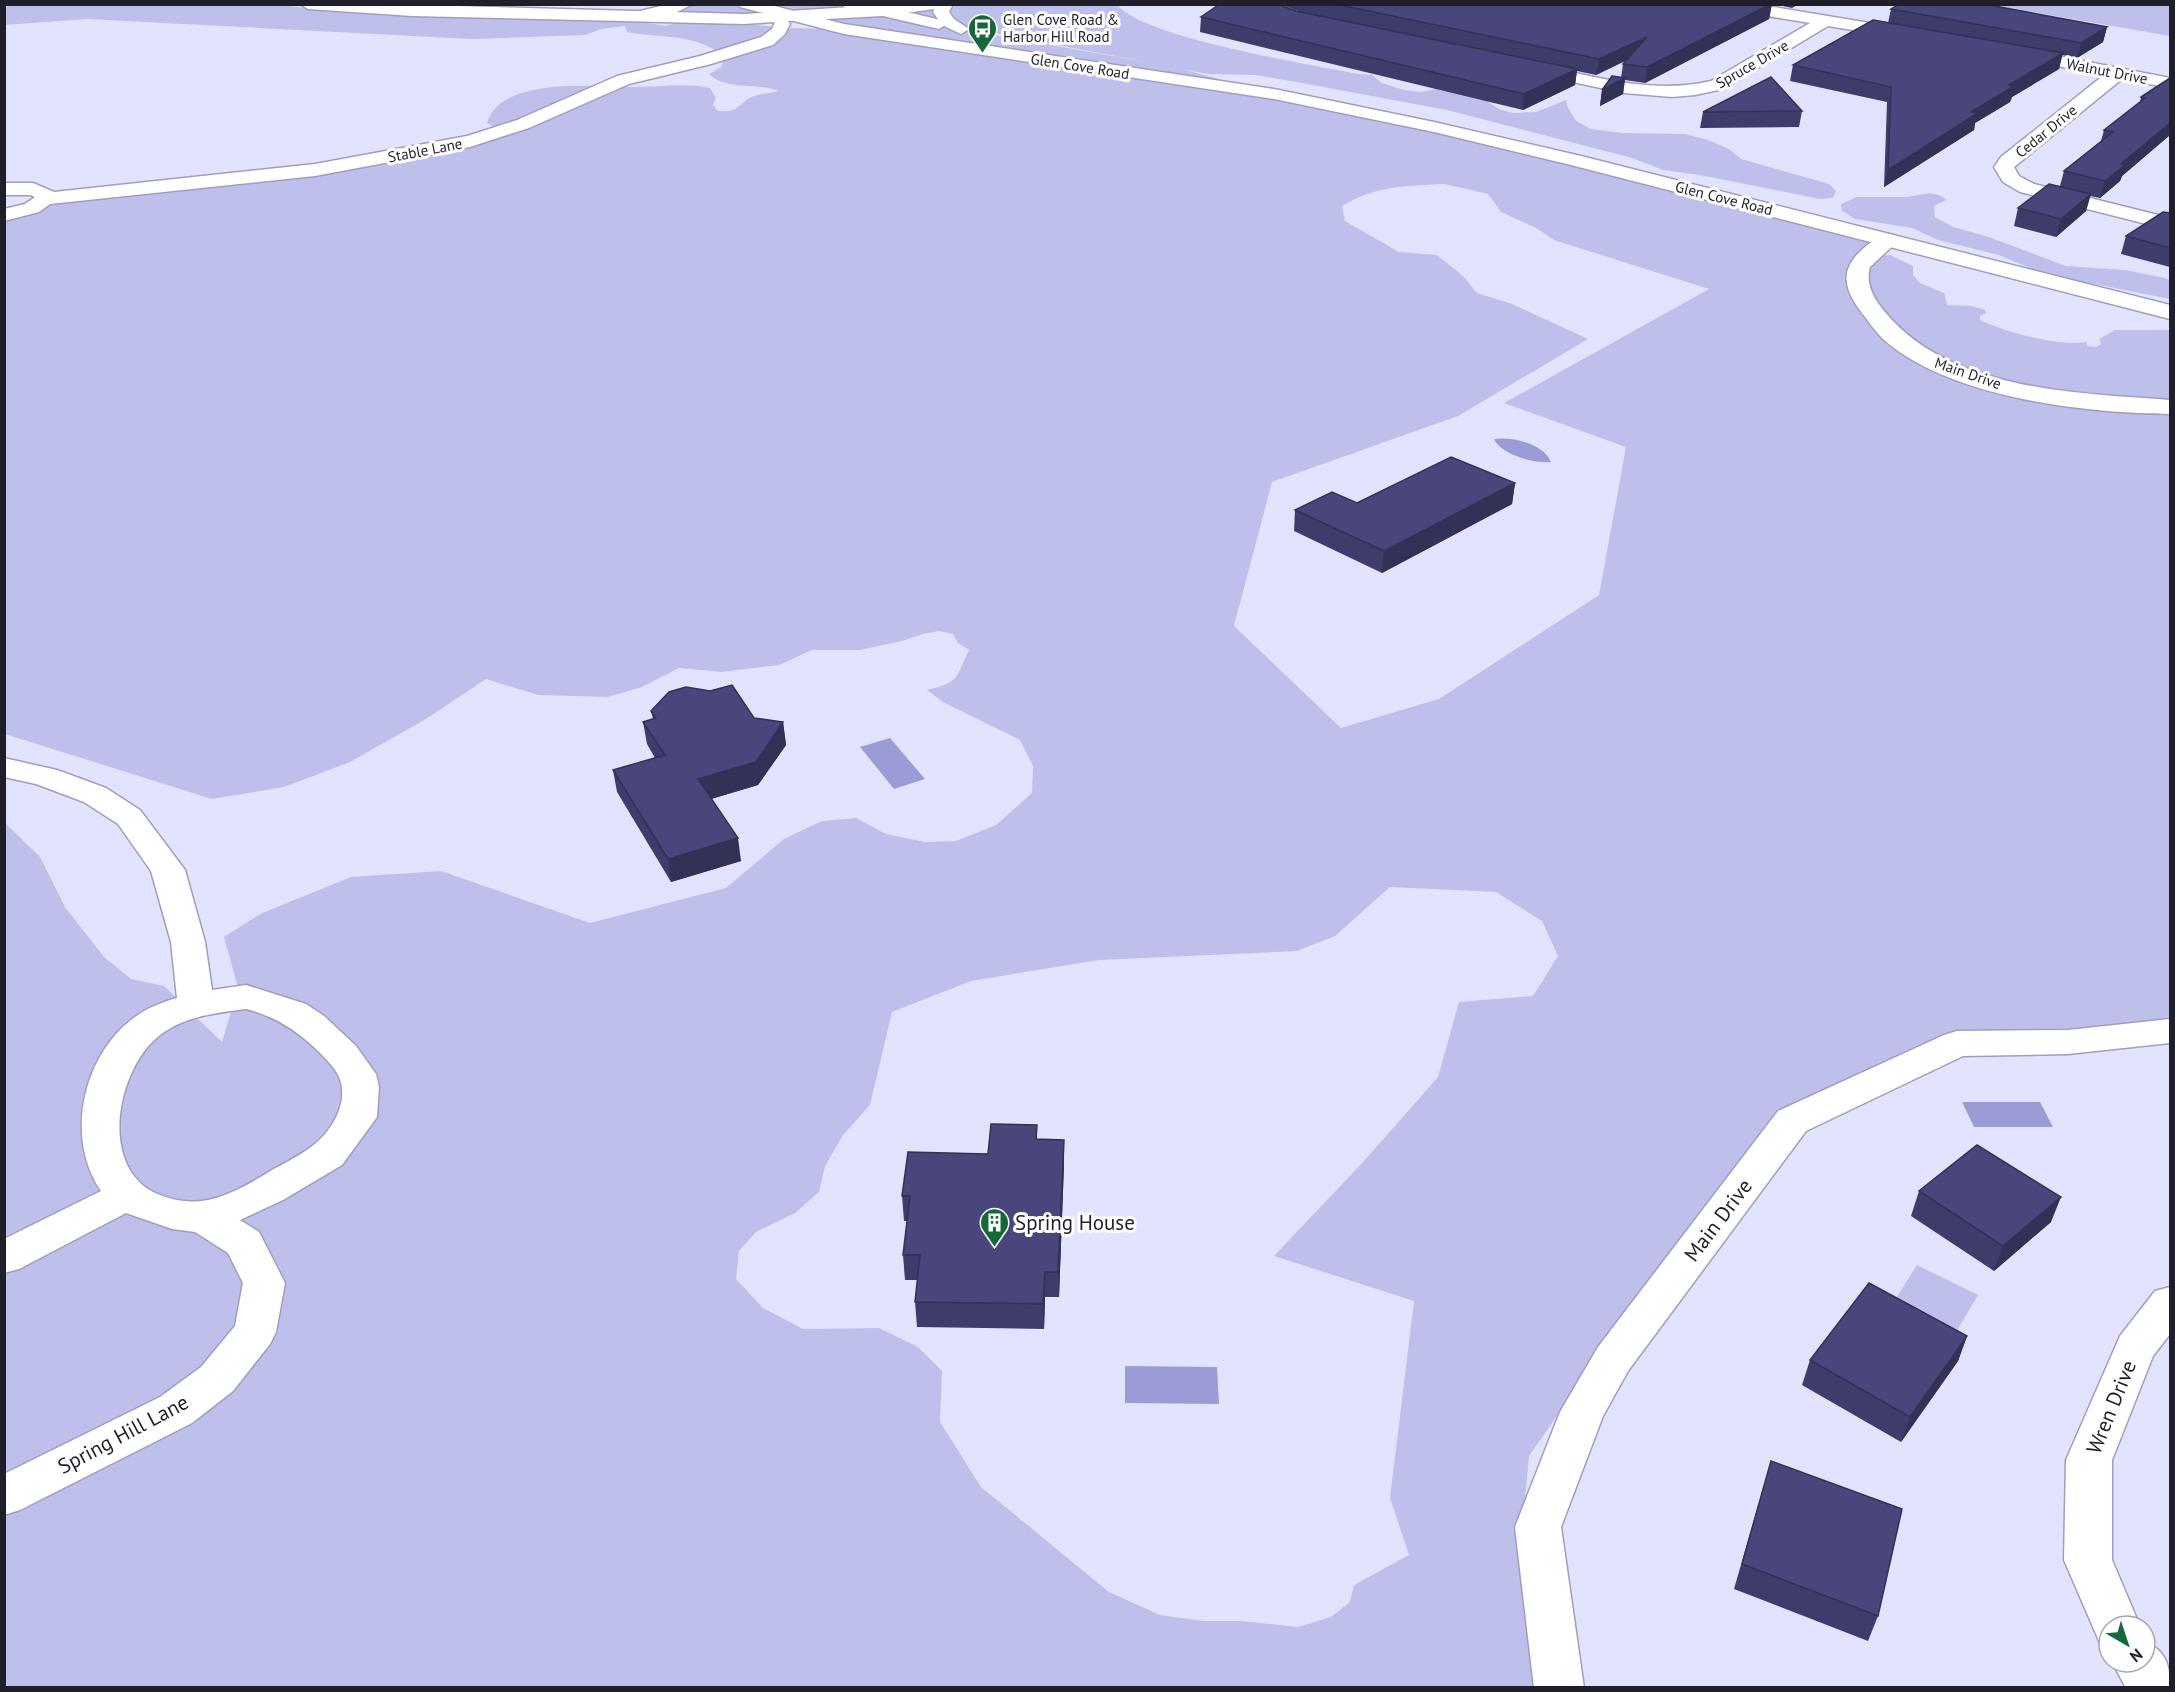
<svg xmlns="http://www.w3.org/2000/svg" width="2175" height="1692" font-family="'PT Sans',sans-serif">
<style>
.green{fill:#bec0eb;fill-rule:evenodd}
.water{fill:#9b9bd6}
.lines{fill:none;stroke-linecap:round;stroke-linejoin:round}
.minor-casing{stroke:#9e9fbe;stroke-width:3}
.major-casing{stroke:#9e9fbe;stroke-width:3}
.minor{fill:#fff;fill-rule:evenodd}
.major{fill:#fff;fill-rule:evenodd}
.wall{fill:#3e3c6a}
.shaded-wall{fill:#323156}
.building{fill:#48467b;stroke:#323156;stroke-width:1.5}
.labels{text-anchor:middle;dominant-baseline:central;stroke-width:6;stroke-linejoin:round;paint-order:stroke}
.far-poi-label{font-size:15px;fill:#1f1f2b;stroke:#fff;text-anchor:start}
.far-street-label{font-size:15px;fill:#1f1f2b;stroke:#fff}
.near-street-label{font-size:21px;fill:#1f1f2b;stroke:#fff}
.near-poi-label{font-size:21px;fill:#1f1f2b;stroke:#fff;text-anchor:start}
</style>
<rect width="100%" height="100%" fill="#e2e3fe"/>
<!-- green -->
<g class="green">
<path d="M265,4l89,8 283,9 28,5 19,-5h32l71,7 51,1 -54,-11 -146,-2 47,-12 433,1c22,32 195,60 240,69l14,1 10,8 22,7 17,2 24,-5 40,13 14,9 14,4 23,-1 30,-12 2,8 8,13 15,8 32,4 62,1 23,6 21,9 12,10 88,25 7,7 -3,7 -13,1 -120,-24 -37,-5 -31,-12 -185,-48 -156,-29 -36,-6 -47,-1 -26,-5 92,25 88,18 527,128 -13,15h14l23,11v9l7,8 24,10 3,12 25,1 13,4 1,3 -6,3v4c28,13 77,26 107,22v4l9,1 5,-3 -2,-5 16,-9h55v701l-22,4 -191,9 -165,77 -174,208 -89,127 -7,75 12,156h-1529l-1,-865 36,35 25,50 39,50 27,22 33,7 58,56 16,-54 -14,-51 36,-23 91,-37 90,-6 149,52 136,-35 58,-49 38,-18 34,-3 30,16 39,8 31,-1 40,-16 36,-32 1,-27 -13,-26 -77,-38 -16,-12c34,-8 28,-12 42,-40l-11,-7 -5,-9 -14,-3 -16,3 -21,7 -42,9h-48l-33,15 -57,7 -43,-4 -37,19 -34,10 -70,-2 -52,-16 -60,40 -76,43 -66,25 -72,12 -207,-65v-519l34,-10 369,-51 89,-26 -10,-5c13,-46 103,-37 140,-36 29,1 54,-5 83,1l6,10 -3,7 5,6c16,1 16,-1 27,-10 8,-7 23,-7 33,-10 -21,-9 -51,0 -69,-17l12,-7 4,-10c-32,-25 -62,-18 -98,-25l-2,-6 -24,3 -16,6 -114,4 -384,-20 -82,6v-20zM952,23l16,5 184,35 -191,-34zM1444,184l44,10 13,18 35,16 18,12 155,49 -205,114 122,44 -27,148 -160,104 -98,29 -107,-102 38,-144 186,-66 130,-77 -76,-35 -35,-11 -14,-17 -26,-21 -38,-3 -54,-31 -3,-15c32,-20 64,-20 102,-22zM1390,887l106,5 46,29 16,35 -25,40 -74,6 -21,75 -74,84 -90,95 140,45 -24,197 19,57 -55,30 -4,17 -19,15 -33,10 -56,-6h-39l-43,-6 -51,-23 -128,-105 -41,-65 2,-51 -24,-24 -39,-19 -76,1 -40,-21 -27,-29 3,-28 17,-19 39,-19 24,-21 6,-26 18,-31 27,-30 22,-93 79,-31 128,-21 198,-9 38,-15z"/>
<path d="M1992,5h178v31z"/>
<path d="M1930,193l12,3 4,4 -12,6 1,11 18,10 36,10 77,29 59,4 40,8 5,2v19l-126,-25 -45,-19 -61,-15 -26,-12 -57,-9 -13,-8 -1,-7 16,-7h51z"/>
<path d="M1917,1265l61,30 -30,51 -63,-30z"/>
</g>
<!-- water -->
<g class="water">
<path d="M1494,439c18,-3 50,5 57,23 -15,2 -50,-7 -57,-23z"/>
<path d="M890,738l35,41 -31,10 -34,-42z"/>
<path d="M1962,1102h78l13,25h-79z"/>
<path d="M1125,1366l92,1 2,37 -94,-1z"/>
</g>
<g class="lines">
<defs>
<g id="minor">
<path d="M300,4h86l358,10 153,-10h56l-4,8 5,7 15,10 -8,5 -19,-9 -9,-13 1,-3 -51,7 -95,5 2,3 -5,10 -12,11 -62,19 -82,20 -100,44 -59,19 -155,29 -265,28 -11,8 -35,9v-12l21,-5 10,-7 -5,-2h-26v-12h29l21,9 261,-28 152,-28 50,-16 100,-44 83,-20 61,-19 11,-8 3,-7 -31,2 -332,-8 -104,-7z"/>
<path d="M1716,4h40l150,25 8,5 -8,5 -78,-13 -105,63 -28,6 -23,2 -48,-4 -98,-21 -3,-4 3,-4 6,-1c59,13 119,32 179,18l99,-58 -86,-14z"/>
<path d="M2016,48l154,30v10l-48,-9 -108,88 5,9 15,8 136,34v12l-150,-38 -17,-10 -9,-15 7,-10 103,-82 -94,-18 -2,-4z"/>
<path d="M1889,234l7,2 3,4 -29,27c-5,17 4,32 15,45 65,79 191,81 285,88v14c-85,-1 -221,-16 -287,-75 -6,-6 -12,-14 -17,-21 -10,-12 -22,-29 -19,-45 3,-17 26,-35 42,-39z"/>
<path d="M4,758l53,12 49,18 34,22 45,60 20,72 7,48 34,-5 60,19 18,12 32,30 20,28 3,13 -2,30 -35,48 -59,35 -43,20 19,12 26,51 -9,49 -6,12 -37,47 -41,32 -172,87 -16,5v-41l156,-77 41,-30 34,-41 8,-43 -15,-30 -33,-21 -23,-3 -46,-16 -107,56 -15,4v-34l97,-48c-37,-53 -18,-137 34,-174 12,-9 27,-15 42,-19l-6,-56 -20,-71 -33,-47 -34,-22 -48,-18 -32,-7zM246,1009c28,7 49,20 70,40 8,8 18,17 23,28 11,25 -8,56 -28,70 -12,9 -26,16 -39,23 -21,13 -46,28 -71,31 -16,2 -33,-2 -48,-9 -55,-29 -35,-125 7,-157 25,-19 56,-22 86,-26z"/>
<path d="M2170,1019v24l-102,11 -105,2 -157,75 -178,240 -25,45 -42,111 23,161h-50l-19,-161 45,-115 38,-65 180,-236 166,-76 13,-4 111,-1z"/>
<path d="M2170,1287v47l-17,22 -41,104v100l28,66h-31v19l-10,-4 -35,-81 2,-100 54,-124 35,-45z"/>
<path d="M2145,1642c22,9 25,25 25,46h-44l-14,-26h33z"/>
</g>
<g id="major">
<path d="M669,4h24l-18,9 -37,8 -8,-5 2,-3z"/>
<path d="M738,4h29l77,20 430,65 160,33 147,34 589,149v14l-599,-154 -137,-33 -160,-33 -430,-65 -104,-27z"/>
<path d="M842,4h31l72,17 2,3 -8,5 -95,-22z"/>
</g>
</defs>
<!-- minor casing -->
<use href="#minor" class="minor-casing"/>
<!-- major casing -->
<use href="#major" class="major-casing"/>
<!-- minor -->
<use href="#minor" class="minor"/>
<!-- major -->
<use href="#major" class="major"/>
</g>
<!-- wall -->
<g class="wall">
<path d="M1279,4h493l-3,15 -124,64 -20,-3 -2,14 -23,12 2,-16 19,-12 2,-14 3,-4 -30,15 -19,-4 -2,14 -52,25 -323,-78 1,-15 97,-6z"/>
<path d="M1773,4h26l-7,4z"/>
<path d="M1891,9l216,18 -4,15 -26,16 -15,-3 -3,14 -47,28 -2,5 -35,21 -1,7 -90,57 3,-85 -97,-21 3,-16 95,-42z"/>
<path d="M2170,78v57l-48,41 -2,5 -20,17 -10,-2 -4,15 -30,26 -42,-11 4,-18 42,-22 4,-15 37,-30 3,-11 36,-28 1,-5z"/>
<path d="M1802,111l-3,16 -99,1 3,-16z"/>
<path d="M2170,213v54l-49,-13 5,-18z"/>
<path d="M1515,483l-3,21 -130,69 -88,-42 1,-21z"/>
<path d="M651,711l103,7 29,4 3,23 -28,40 -47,14 30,62 -70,21 -54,-90 -4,-22 42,-12 -8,-14 -4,-22 10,-3z"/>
<path d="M1037,1125v14l27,25 -5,133h-14l-1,32 -127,-2 -2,-25 3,-22h-13l-2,-25 4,-34h-3l-2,-25 86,-42z"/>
<path d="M1919,1191l132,31 -57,49 -83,-55z"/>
<path d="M1967,1336l-9,25 -57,81 -99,-57 8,-25z"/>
<path d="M1771,1461l107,155 -10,25 -134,-52z"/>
</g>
<!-- shaded-wall -->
<g class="shaded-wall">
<path d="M1772,4l-3,15 -124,64 2,-16z"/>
<path d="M2107,27l-4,15 -26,16 4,-15z"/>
<path d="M1647,37l-3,15 -48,23 3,-16z"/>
<path d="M2063,53l-4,16 -47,28 -2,5 -35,21 -1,7 -90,57 4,-17 121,-85z"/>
<path d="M1577,69l-2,16 -52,25 1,-16z"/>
<path d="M1625,78l-2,16 -23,12 2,-16z"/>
<path d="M2170,123v12l-48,41 -2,5 -20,17 5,-17 16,-17z"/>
<path d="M2091,194l-5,17 -30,26 5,-18z"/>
<path d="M1515,483l-3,21 -130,69 2,-22z"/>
<path d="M783,722l3,23 -28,40 -57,17 -3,-23z"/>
<path d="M738,838l3,23 -70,21 -3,-23z"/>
<path d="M1064,1140v24l-5,133 -1,-25z"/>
<path d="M2061,1197l-10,25 -57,49 9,-25z"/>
<path d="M1045,1272v25l-1,32 -1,-25z"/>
<path d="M1967,1336l-9,25 -57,81 9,-25z"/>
</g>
<!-- building -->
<g class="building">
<path d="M1220,4h57l19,7 281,58 -53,25 -323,-77z"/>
<path d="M1335,4h436l-124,63 -24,-3 24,-27 -48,22z"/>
<path d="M1899,4h85l123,23 -26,16 -190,-34z"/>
<path d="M1873,20l190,33 -54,32 5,1 -43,26 7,1 -90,57 3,-83 -98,-22z"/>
<path d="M1612,76l13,2 -23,12z"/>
<path d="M1771,77l31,34 -99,1z"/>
<path d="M2170,78v45l-49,41 4,1 -20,16 -41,-10 49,-39 -9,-2 41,-32 -4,-1z"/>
<path d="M2049,184l42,10 -30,25 -43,-11z"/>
<path d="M2163,212l7,1v35l-44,-12z"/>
<path d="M1451,457l64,26 -131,68 -89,-41 37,-18 25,11z"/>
<path d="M732,685l22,33 29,4 -27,40 -58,17 40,59 -70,21 -55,-89 52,-15 -22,-33 13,-4 -5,-7 18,-19 17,-5 24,4z"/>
<path d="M991,1124l46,1 -1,14 28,1 -6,132h-13l-2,32 -128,-2 5,-47h-17l7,-59h-8l6,-44 80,2z"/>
<path d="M1977,1145l84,52 -58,49 -84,-55z"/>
<path d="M1869,1283l98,53 -57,81 -100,-57z"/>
<path d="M1771,1461l131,48 -24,107 -136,-52z"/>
</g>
<!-- icons -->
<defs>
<symbol id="bus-pin" viewBox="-11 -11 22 30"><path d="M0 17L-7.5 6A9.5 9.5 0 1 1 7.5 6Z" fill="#146839" stroke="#fff"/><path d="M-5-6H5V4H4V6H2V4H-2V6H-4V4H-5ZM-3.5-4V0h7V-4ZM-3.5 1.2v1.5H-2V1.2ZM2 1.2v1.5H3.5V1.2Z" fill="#fff"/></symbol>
<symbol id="building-pin" viewBox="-11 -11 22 30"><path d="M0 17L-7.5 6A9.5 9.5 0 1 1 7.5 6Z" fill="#146839" stroke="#fff"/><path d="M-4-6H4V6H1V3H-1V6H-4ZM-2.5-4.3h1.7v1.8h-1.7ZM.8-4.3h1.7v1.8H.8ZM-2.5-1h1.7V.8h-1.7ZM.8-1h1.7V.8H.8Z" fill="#fff"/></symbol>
</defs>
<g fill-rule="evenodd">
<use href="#bus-pin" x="966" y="12" width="33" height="45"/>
<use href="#building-pin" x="978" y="1206" width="33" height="45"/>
</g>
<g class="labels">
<!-- far-poi labels -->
<g class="far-poi-label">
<text x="1003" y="19">Glen Cove Road &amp;<tspan x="1003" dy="17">Harbor Hill Road</tspan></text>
</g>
<!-- far-street labels -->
<g class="far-street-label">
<text transform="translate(1752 64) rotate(-30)">Spruce Drive</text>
<text transform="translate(1080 66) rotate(9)">Glen Cove Road</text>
<text transform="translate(2107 71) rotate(11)">Walnut Drive</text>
<text transform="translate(2046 131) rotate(-39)">Cedar Drive</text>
<text transform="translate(425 150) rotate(-11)">Stable Lane</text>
<text transform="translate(1724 198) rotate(14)">Glen Cove Road</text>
<text transform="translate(1968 373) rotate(19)">Main Drive</text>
</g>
<!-- near-street labels -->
<g class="near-street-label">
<text transform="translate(1718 1220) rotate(-53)">Main Drive</text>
<text transform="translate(2111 1407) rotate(-68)">Wren Drive</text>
<text transform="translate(123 1434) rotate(-28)">Spring Hill Lane</text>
</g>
<!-- near-poi labels -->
<g class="near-poi-label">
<text x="1015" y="1222">Spring House</text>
</g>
</g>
<!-- border -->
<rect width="2175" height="1692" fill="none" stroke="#1f1f2b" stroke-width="12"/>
<!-- north arrow -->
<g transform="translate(2127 1644) rotate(141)"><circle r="28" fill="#ffffff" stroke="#a5a5aa" stroke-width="1.5"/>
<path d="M0-4.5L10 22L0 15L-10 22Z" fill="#146839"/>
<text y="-9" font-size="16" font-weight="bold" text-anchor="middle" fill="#1f1f2b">N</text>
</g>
</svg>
